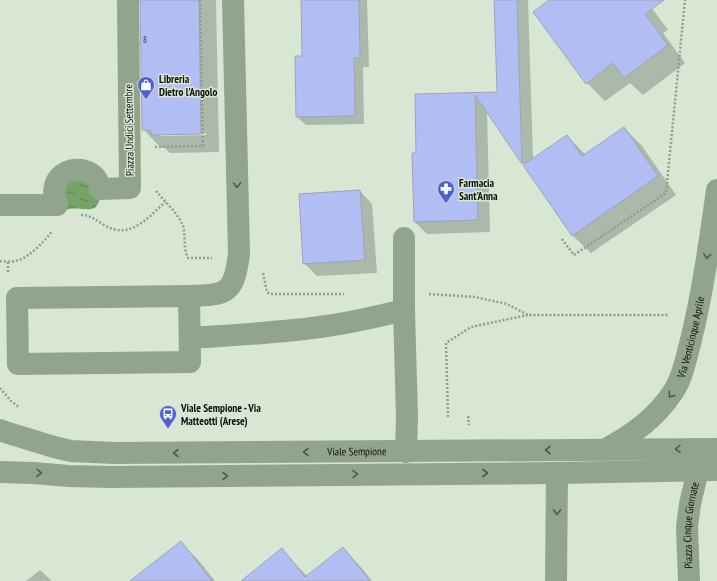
<svg xmlns="http://www.w3.org/2000/svg" width="717" height="581" font-family="'PT Sans Narrow',sans-serif">
<style>
.water{fill:url(#water-ripples)}
.shadow{fill:#0003;fill-rule:evenodd}
.building{fill:#b1bef4;stroke:#9ea4b7}
.lines{fill:none;stroke-linecap:round;stroke-linejoin:round}
.path{stroke:#929c8f;stroke-width:2.5;stroke-dasharray:2 2;stroke-linecap:butt}
.minor{stroke:#92a58c;stroke-width:22}
.oneway{stroke:#4e5a4b}
.labels{text-anchor:middle;dominant-baseline:central;stroke-width:3;stroke-linejoin:round;paint-order:stroke}
.number-label{font-size:9px;fill:#343c44}
.poi-label{font-size:11px;font-weight:bold;fill:#0b100a;stroke:#d8e6d4;text-anchor:start}
.street-label{font-size:11px;fill:#0b100a;stroke:#d8e6d4}
</style>
<defs>
<pattern id="water-ripples" width="26" height="14" patternUnits="userSpaceOnUse"><rect width="26" height="14" fill="#77a369"/><path d="M2 4q2-2 4 0t4 0M15 11q2-2 4 0t4 0" fill="none" stroke="#608355"/></pattern>
</defs>
<rect width="100%" height="100%" fill="#d8e6d4"/>
<!-- water -->
<path class="water" d="M76,169l25,26c-4,15 -7,15 -21,14 -5,-1 -11,0 -16,1l-9,-24z"/>
<!-- shadow -->
<g class="shadow">
<path d="M142,0h74l3,152 -49,1 -5,-5h-4l-18,-19zM206,133v2l-46,1v-2z"/>
<path d="M302,0h65l2,67h-6l1,57 -58,1 -9,-8 6,-60z"/>
<path d="M495,0h33l5,159 34,-23 19,19 38,-27 18,18 34,49 -85,58 -19,-18 -85,-124 3,121 -63,2 -12,-12 -2,-68h4l-1,-59 82,-2z"/>
<path d="M550,0h96l22,30 -5,3 22,30 -42,32 -13,-12 -25,18 -18,-18z"/>
<path d="M360,191l12,13 5,69 -60,3 -13,-13z"/>
<path d="M180,542l19,19 16,20h-83z"/>
<path d="M343,549l18,18 11,14h-121l31,-31 25,26z"/>
<path d="M40,570l12,11h-26z"/>
</g>
<!-- building -->
<g class="building">
<path d="M140,0h59l2,134 -50,1v-5h-9z"/>
<path d="M301,0h58l1,58h-6l1,58 -59,1 -1,-61h7z"/>
<path d="M494,0h23l5,164 -47,-69 3,125 -64,2 -2,-69h4l-1,-59 82,-2z"/>
<path d="M549,0h115l-19,14 23,31 -44,33 -11,-15 -27,21 -53,-72z"/>
<path d="M624,127l34,49 -86,60 -49,-71 44,-30 15,21z"/>
<path d="M360,190l5,70 -62,4 -4,-70z"/>
<path d="M181,541l31,40h-82z"/>
<path d="M343,547l27,34h-129l41,-33 23,29z"/>
</g>
<g class="lines">
<!-- path -->
<g class="path">
<path d="M155,147l48,-1 -3,-146"/>
<path d="M156,191c9,11 22,22 27,35 3,11 0,22 5,32h24"/>
<path d="M81,215c10,0 16,6 25,11 24,14 43,-9 59,-24"/>
<path d="M562,239l12,16 92,-62 19,-193"/>
<path d="M0,261c6,1 13,1 19,-1 10,-3 27,-20 33,-29"/>
<path d="M8,262v12"/>
<path d="M263,273l4,19 3,2h74"/>
<path d="M429,294l46,3 32,7 21,11h141"/>
<path d="M0,388l11,13 8,6"/>
<path d="M468,416l1,9"/>
<path d="M448,417l-2,-74 25,-16 57,-12"/>
</g>
<!-- minor -->
<g class="minor">
<path d="M0,205h57c-2,-7 -4,-12 -2,-19 4,-17 28,-22 40,-9 3,3 4,8 5,12l30,-1 -2,-188"/>
<path d="M189,296l1,66 -172,2 -1,-66z"/>
<path d="M189,296c38,-1 45,-2 50,-42l-6,-254"/>
<path d="M404,310l3,107 -1,35"/>
<path d="M190,338c43,-3 87,-5 130,-11 29,-4 56,-10 84,-17v-72"/>
<path id="s1" d="M0,430l5,2 49,15 17,4 43,2 603,-4"/>
<path id="s2" d="M606,449c27,-15 49,-30 67,-57 10,-15 13,-34 18,-52 12,-49 19,-100 26,-150"/>
<path d="M0,472l33,1 36,3 41,1 447,-4 160,-3"/>
<path d="M556,581l1,-108"/>
<path id="s3" d="M689,581l-2,-54 3,-23 8,-34"/>
</g>
</g>
<!-- one-way arrows -->
<defs><path id="oneway-chevron" d="M-2-3.5L2.5 0L-2 3.5" fill="none" stroke-width="1.6" stroke-linecap="round" stroke-linejoin="round"/></defs>
<g class="oneway">
<use href="#oneway-chevron" transform="translate(237 185) rotate(89)"/>
<use href="#oneway-chevron" transform="translate(707 256) rotate(98)"/>
<use href="#oneway-chevron" transform="translate(671 395) rotate(125)"/>
<use href="#oneway-chevron" transform="translate(678 449) rotate(179)"/>
<use href="#oneway-chevron" transform="translate(548 450) rotate(180)"/>
<use href="#oneway-chevron" transform="translate(306 452) rotate(180)"/>
<use href="#oneway-chevron" transform="translate(176 453) rotate(180)"/>
<use href="#oneway-chevron" transform="translate(39 473) rotate(4)"/>
<use href="#oneway-chevron" transform="translate(485 473)"/>
<use href="#oneway-chevron" transform="translate(355 474) rotate(-1)"/>
<use href="#oneway-chevron" transform="translate(225 476) rotate(-1)"/>
<use href="#oneway-chevron" transform="translate(557 512) rotate(90)"/>
</g>
<!-- icons -->
<defs>
<symbol id="shop-pin" viewBox="-11 -11 22 30"><path d="M0 17L-7.5 6A9.5 9.5 0 1 1 7.5 6Z" fill="#515fd5" stroke="#d8e6d4"/><path d="M-5-2.5h2.3a2.7 3.5 0 0 1 5.4 0H5L5.5 6h-11ZM-1.5-2.5h3a1.5 2.3 0 0 0-3 0Z" fill="#fff"/></symbol>
<symbol id="pharmacy-pin" viewBox="-11 -11 22 30"><path d="M0 17L-7.5 6A9.5 9.5 0 1 1 7.5 6Z" fill="#515fd5" stroke="#d8e6d4"/><path d="M-2-6h4v4h4v4h-4v4h-4v-4h-4v-4h4Z" fill="#fff"/></symbol>
<symbol id="bus-pin" viewBox="-11 -11 22 30"><path d="M0 17L-7.5 6A9.5 9.5 0 1 1 7.5 6Z" fill="#515fd5" stroke="#d8e6d4"/><path d="M-5-6H5V4H4V6H2V4H-2V6H-4V4H-5ZM-3.5-4V0h7V-4ZM-3.5 1.2v1.5H-2V1.2ZM2 1.2v1.5H3.5V1.2Z" fill="#fff"/></symbol>
</defs>
<g fill-rule="evenodd">
<use href="#shop-pin" x="136" y="75" width="20" height="27"/>
<use href="#pharmacy-pin" x="436" y="179" width="20" height="27"/>
<use href="#bus-pin" x="158" y="404" width="20" height="27"/>
</g>
<g class="labels">
<!-- number labels -->
<g class="number-label">
<text x="145" y="39">8</text>
</g>
<!-- poi labels -->
<g class="poi-label">
<text x="159" y="79">Libreria<tspan x="159" dy="13">Dietro l'Angolo</tspan></text>
<text x="459" y="183">Farmacia<tspan x="459" dy="13">Sant'Anna</tspan></text>
<text x="181" y="408">Viale Sempione - Via<tspan x="181" dy="13">Matteotti (Arese)</tspan></text>
</g>
<!-- street labels -->
<g class="street-label">
<text transform="translate(129 130) rotate(-91)">Piazza Undici Settembre</text>
<text stroke="none"><textPath href="#s2" startOffset="147">Via Venticinque Aprile</textPath></text>
<text stroke="none"><textPath href="#s1" startOffset="360">Viale Sempione</textPath></text>
<text stroke="none"><textPath href="#s3" startOffset="56">Piazza Cinque Giornate</textPath></text>
</g>
</g>
</svg>
